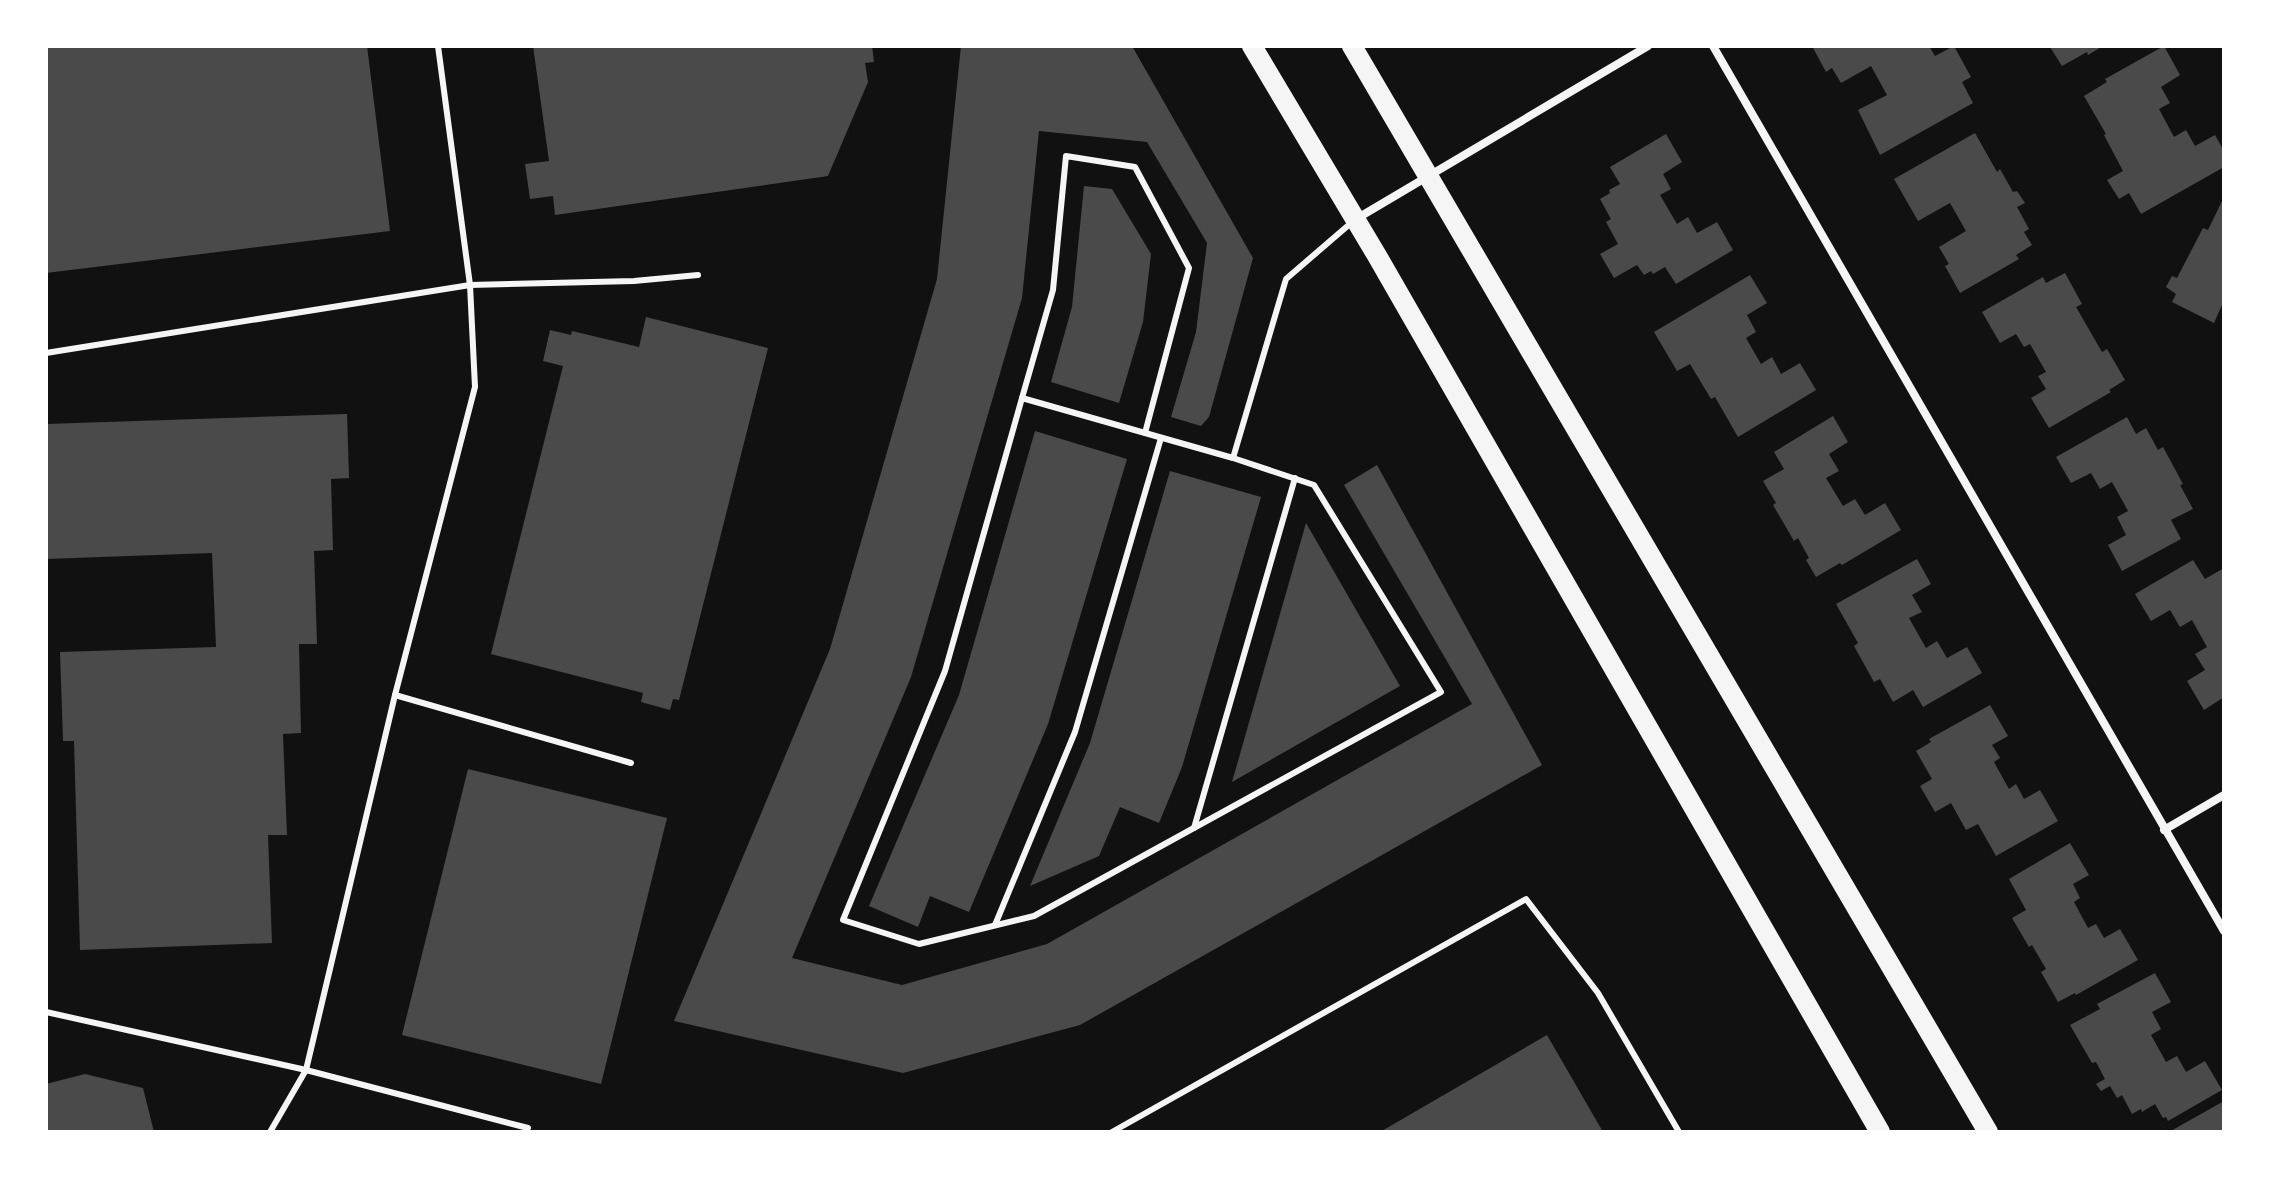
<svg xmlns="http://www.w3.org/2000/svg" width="2270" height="1178" font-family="Figtree,sans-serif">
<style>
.building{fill:#4a4a4a}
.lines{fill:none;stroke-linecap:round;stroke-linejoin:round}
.service{stroke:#f5f5f5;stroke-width:6}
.minor{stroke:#f5f5f5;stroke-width:8}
.primary{stroke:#f5f5f5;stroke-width:20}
</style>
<rect width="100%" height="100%" fill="#111"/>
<!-- building -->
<g class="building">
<path d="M46,46h321l23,185 -344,42z"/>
<path d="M533,46h339l2,16 -9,1 3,19 -40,94 -273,39 -2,-19 -23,3 -5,-35 24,-3z"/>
<path d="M961,46h171l121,212 -44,159 -8,9 -30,-9 25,-85 11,-89 -60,-101 -108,-11 -17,167 -111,379 -119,281 110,27 145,-41 425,-240 -128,-219 33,-20 165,300 -462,260 -177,48 -229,-52 156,-372 107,-370z"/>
<path d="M1812,46h117l6,10 19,-10 17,31 -9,5 11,21 -93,52 -22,-45 29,-15 -16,-29 -30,17 -9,-15 -6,4z"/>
<path d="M2053,46h50l-15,9 -1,-3 -25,14 -12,-19z"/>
<path d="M2164,46l16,29 -19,12 9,16 -11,6 15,28 12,-7 9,16 20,-11 9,16v16l-83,47 -12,-21 -10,6 -12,-19 16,-9 -19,-36 2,-1 -22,-38 23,-14 -2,-3z"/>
<path d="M1975,133l22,39 3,-3 13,23 4,-1 8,12 -8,4 12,22 -5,3 8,13 -16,10 3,4 -59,34 -15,-27 4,-2 -10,-17 27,-16 -16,-28 -32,18 -24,-42z"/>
<path d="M1666,134l16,28 -19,12 8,15 -11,6 17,29 11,-7 9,16 20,-11 16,28 -57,34 -11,-17 -12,7 -2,-3 -7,4 -7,-10 -23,13 -14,-24 18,-10 -12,-22 5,-3 -11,-20 10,-6 -1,-3 11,-6 -10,-17z"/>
<path d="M1084,186l28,3 39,65 -8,68 -24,81 -68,-21 21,-75z"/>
<path d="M2224,197v109l-2,-1 -8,18 -42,-21 4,-8 -10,-7 6,-11 5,2 26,-50 5,2z"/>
<path d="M2065,273l17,31 -6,3 26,45 5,-3 18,31 -16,10 2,2 -62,36 -18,-30 15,-9 -8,-13 8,-4 -16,-28 -6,3 -8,-13 -16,9 -18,-31 61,-35 3,6z"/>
<path d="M1750,275l17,28 -20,12 9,17 -10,6 15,26 11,-7 9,17 19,-11 16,27 -78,47 -23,-40 -4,2 -21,-35 -13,7 -23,-39z"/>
<path d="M646,317l122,31 -89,352 -6,-1 -3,11 -29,-8 2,-9 -152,-39 72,-288 -20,-5 7,-31 21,5 1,-4 67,16z"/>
<path d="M347,414l2,64 -18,1 2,71 -19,1 3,93h-18l2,89 -18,1 4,101h-19l4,108 -192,7 -6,-209h-11l-3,-89 156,-5 -4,-94 -166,6v-135z"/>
<path d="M1833,416l15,26 -19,12 10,17 -13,7 17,28 12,-7 10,16 20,-12 16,27 -59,35 -2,-2 -24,14 -10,-17 3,-2 -11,-20 -4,3 -21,-36 3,-2 -13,-22 21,-12 -10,-17z"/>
<path d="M2127,417l9,17 10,-6 12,22 5,-3 20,37 -3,1 13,24 -22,11 10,19 -59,32 -14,-26 18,-10 -9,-18 11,-6 -16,-29 -12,7 -9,-16 -20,10 -15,-26z"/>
<path d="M1035,431l92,28 -79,265 -79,188 -39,-16 -12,31 -49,-21 90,-211z"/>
<path d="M1170,471l91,26 -79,270 -23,56 -39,-16 -21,49 -69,30 60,-143z"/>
<path d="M1306,523l94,163 -168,96z"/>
<path d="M1917,559l14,25 -19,11 10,17 -13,6 17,30 11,-7 10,17 20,-11 15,26 -59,34 -10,-17 -20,12 -13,-23 -6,3 -20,-36 4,-3 -22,-39z"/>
<path d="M2193,560l12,19 19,-11v129l-20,13 -17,-29 18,-11 -10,-16 12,-7 -15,-27 -12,7 -10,-17 -19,11 -16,-27z"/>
<path d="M1990,705l18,31 -16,9 8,13 -6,4 15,27 7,-5 8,15 16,-9 18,31 -62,35 -18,-32 -12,6 -15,-27 -16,9 -15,-26 12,-7 -16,-28 15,-9 -2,-3z"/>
<path d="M468,769l199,49 -66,266 -199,-49z"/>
<path d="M2070,843l19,32 -16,9 7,14 -6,4 14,26 8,-4 8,14 16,-9 18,31 -62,35 -1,-2 -17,9 -17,-30 5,-3 -14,-24 -3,2 -17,-29 14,-8 -17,-31z"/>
<path d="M2155,973l16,29 -19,10 9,17 -10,6 15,27 11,-6 9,16 19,-11 17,29 -54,31 -2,-4 -3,1 -8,-14 -13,8 -1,-3 -9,5 -10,-19 -5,3 -7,-12 -9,5 -5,-7 9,-5 -9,-17 -4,1 -22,-38 30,-16 -3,-5z"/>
<path d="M1547,1035l56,97h-223z"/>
<path d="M85,1074l58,14 11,44h-108v-48z"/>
<path d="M2224,1101v31h-55z"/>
</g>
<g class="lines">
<!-- service -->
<g class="service">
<path d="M46,353l424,-68 164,-4 64,-6"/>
<path d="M1022,398l211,60 81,27 127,207 -407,224 -115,28 -76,-24 102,-249z"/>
<path d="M1022,398l31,-108 13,-134 69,11 54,101 -44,165"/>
<path d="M1233,458l53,-179 65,-56"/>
<path d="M395,695l236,68"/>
<path d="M1194,828l101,-350"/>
<path d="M995,925l80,-193 86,-294"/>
<path d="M46,1012l260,58 222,58"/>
<path d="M270,1132l36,-62 89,-375 80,-308 -5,-102 -32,-239"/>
<path d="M1112,1132l414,-233 72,94 81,139"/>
</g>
<!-- minor -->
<g class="minor">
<path d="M1713,46l511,885"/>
<path d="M1356,219l292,-173"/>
<path d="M2164,830l60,-35"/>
</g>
<!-- primary -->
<g class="primary">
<path d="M1252,46l124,208 504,878"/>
<path d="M1352,46l636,1086"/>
</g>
</g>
<!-- border -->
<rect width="2270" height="1178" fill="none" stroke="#ffffff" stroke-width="96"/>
</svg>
